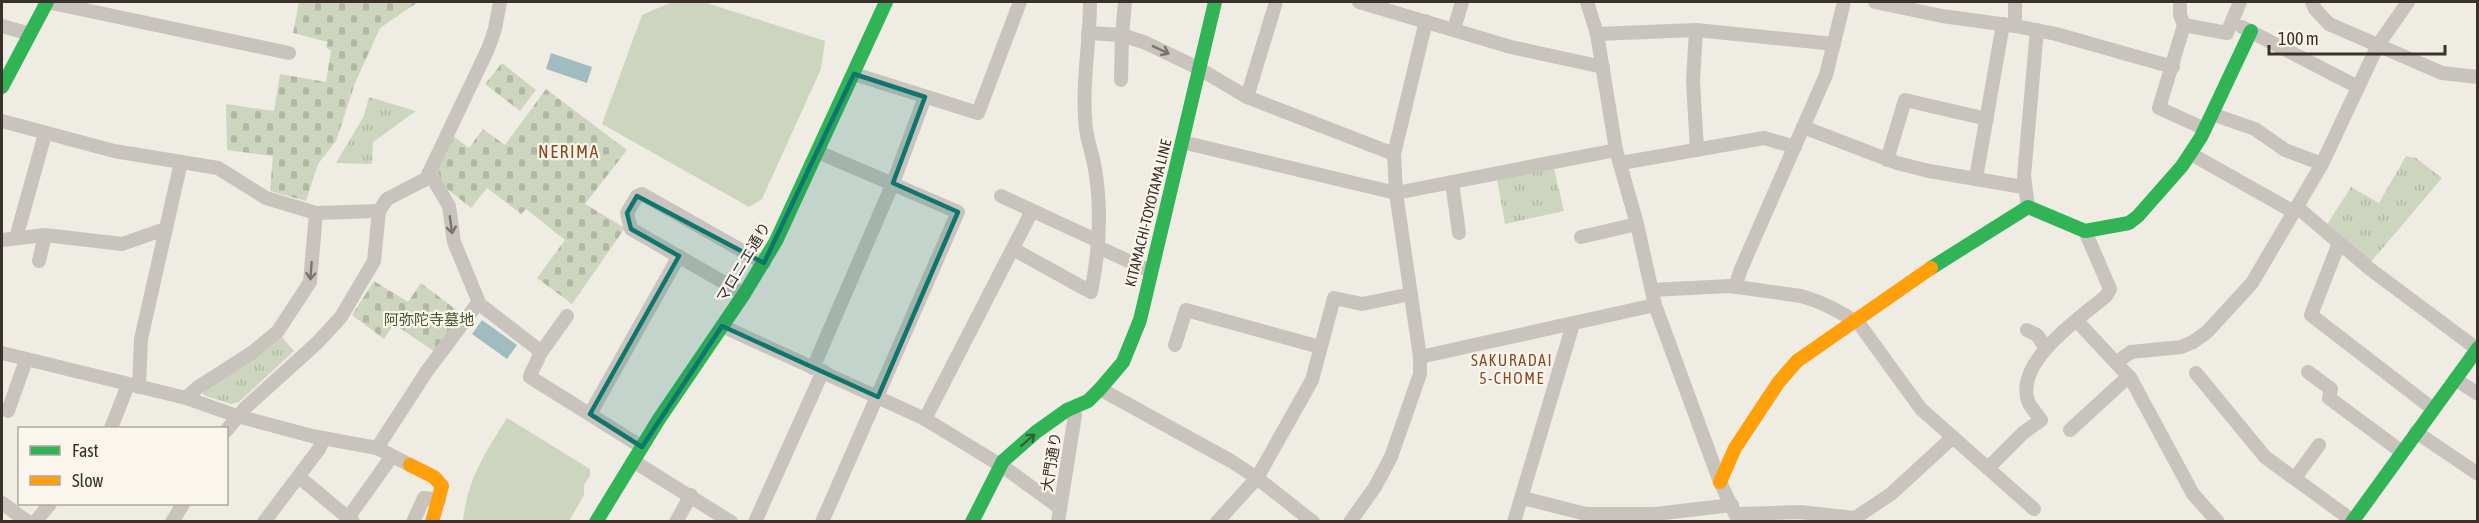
<svg xmlns="http://www.w3.org/2000/svg" width="2479" height="523" font-family="'Asap Condensed','Noto Sans JP',sans-serif">
<style>
.cemetery{fill:url(#cemetery-stones)}
.park{fill:url(#park-tufts)}
.garden{fill:#cdd5be}
.water{fill:#a0bcc0}
.lines{fill:none;stroke-linecap:round;stroke-linejoin:round}
.street{stroke:#c8c4bd;stroke-width:14}
.fast{stroke:#30b455;stroke-width:14}
.slow{stroke:#ff9f0a;stroke-width:14}
.oneway{stroke:#7a746c}
.oneway2{stroke:#366039}
.marked{fill:#0f766e;fill-opacity:0.2;stroke:#0f766e;stroke-width:4.5;stroke-linejoin:round}
.labels{text-anchor:middle;dominant-baseline:central;stroke-width:4.5;stroke-linejoin:round;paint-order:stroke}
.street-label{font-size:15px;fill:#3a322a;stroke:#fbf6ed}
.park-label{font-size:15px;fill:#42592e;stroke:#fbf6ed}
.neighbourhood-label{font-size:16px;letter-spacing:1.5px;fill:#8a4b22;stroke:#fbf6ed}
.quarter-label{font-size:18px;letter-spacing:1.5px;fill:#8a4b22;stroke:#fbf6ed}
</style>
<defs>
<pattern id="cemetery-stones" width="16" height="16" patternUnits="userSpaceOnUse" patternTransform="scale(1.5)"><rect width="16" height="16" fill="#cdd5be"/><path d="M2 7V4a2 2 0 0 1 4 0v3zM10 15v-3a2 2 0 0 1 4 0v3z" fill="#b1b7a3"/></pattern>
<pattern id="park-tufts" width="24" height="20" patternUnits="userSpaceOnUse" patternTransform="scale(1.5)"><rect width="24" height="20" fill="#cdd5be"/><path d="M3 7l-1-3M5 7V3M7 7l1-3M15 17l-1-3M17 17v-4M19 17l1-3" fill="none" stroke="#b1b7a3"/></pattern>
</defs>
<rect width="100%" height="100%" fill="#efece4"/>
<!-- cemetery -->
<g class="cemetery">
<path d="M299,2h119l-38,26 -25,55 -19,58 -18,23 -12,37 -36,-10 3,-35 -46,-6 -1,-46 48,7 6,-37 46,8 5,-31 -5,-4 2,-5 -35,-9z"/>
<path d="M502,63l34,27 -16,21 -35,-27z"/>
<path d="M546,89l81,61 -42,54 40,24 -53,76 -35,-26 28,-38 -39,-31 -5,5 -34,-26 -16,20 -26,-21 -8,-16 15,-36 17,13 14,-19 22,16z"/>
<path d="M374,281l34,21 13,-19 42,32 -28,37 -41,-28 -10,15 -32,-24z"/>
</g>
<!-- park -->
<g class="park">
<path d="M369,97l47,14 -43,31 -1,22 -36,-1 28,-47z"/>
<path d="M2406,156l10,2 26,20 -72,85 -44,-37 25,-39 28,16z"/>
<path d="M1554,169l10,42 -59,13 -8,-45z"/>
<path d="M280,335l14,16 -55,51 -8,2 -28,-9v-4z"/>
</g>
<!-- garden -->
<g class="garden">
<path d="M672,2h32l121,39 -4,28 -59,130 -13,8 -147,-83 40,-109z"/>
<path d="M507,418l83,51v7l-6,9v10l-15,26h-106c5,-44 22,-67 44,-103z"/>
</g>
<!-- water -->
<g class="water">
<path d="M551,53l41,14 -5,16 -41,-14z"/>
<path d="M482,320l35,25 -10,14 -35,-25z"/>
</g>
<g class="lines">
<!-- street -->
<g class="street">
<path d="M47,2l242,51"/>
<path d="M1359,2l152,45 92,20"/>
<path d="M1587,2l10,32 19,116 21,74 18,81 65,177 19,40"/>
<path d="M1875,2l67,14 73,10 41,8 117,33"/>
<path d="M2015,2v24"/>
<path d="M2180,2v13l4,10"/>
<path d="M2312,2l3,7 14,15 113,49 36,4"/>
<path d="M2,26l28,8"/>
<path d="M2242,27l116,60"/>
<path d="M1454,29l8,-27"/>
<path d="M1696,30l-3,51 4,69"/>
<path d="M1088,33l34,2 24,8 52,25 49,29 147,57"/>
<path d="M1597,34l99,-4 138,14"/>
<path d="M854,74l124,39 42,-111"/>
<path d="M1121,80l1,-45 3,-33"/>
<path d="M1247,97l29,-95"/>
<path d="M2212,114l43,15 30,21 37,14"/>
<path d="M2,121l112,30 104,17 48,30 50,15 63,-2"/>
<path d="M1803,127l94,36 32,8 94,16"/>
<path d="M2205,129l-46,-21 25,-83 43,8 13,-31"/>
<path d="M1182,142l214,51 220,-43"/>
<path d="M818,152l140,60 -136,310"/>
<path d="M2191,154l103,58"/>
<path d="M1887,160l18,-60 82,19"/>
<path d="M1621,163l143,-25 31,9"/>
<path d="M429,172l20,34 5,36 24,58v3"/>
<path d="M1976,178l27,-154"/>
<path d="M1452,182l7,51"/>
<path d="M1001,196l97,45"/>
<path d="M2028,207l-4,-31 13,-146"/>
<path d="M2297,207l73,62 107,80"/>
<path d="M1581,237l56,-13"/>
<path d="M16,238l29,-104"/>
<path d="M2,240l43,-5 77,9 43,-15"/>
<path d="M2339,243l-28,72 122,94"/>
<path d="M1098,247l52,24"/>
<path d="M1013,249l78,43c8,-39 11,-82 4,-123 -2,-13 -7,-26 -9,-40 -5,-42 4,-85 4,-127"/>
<path d="M39,261l6,-26"/>
<path d="M1735,287l6,-18 85,-194 18,-73"/>
<path d="M1652,290l78,-4 71,10c19,5 42,17 59,29l61,84 113,100"/>
<path d="M744,294l-113,-65 -4,-16 10,-17 5,-2 122,69"/>
<path d="M2077,321l54,58 62,115 25,28"/>
<path d="M722,326l203,93 80,49 55,40"/>
<path d="M2027,330l10,5 8,12"/>
<path d="M1175,345l11,-35 134,37"/>
<path d="M2,353l184,45 51,18 75,20 65,12 33,17"/>
<path d="M540,354l27,-38"/>
<path d="M1420,357l235,-52"/>
<path d="M2117,362l14,-10 50,-5 12,-5 14,-10 45,-49 70,-119 56,-119 30,-43"/>
<path d="M813,368l80,-185 32,-86"/>
<path d="M2308,372l23,17 -2,9 73,54"/>
<path d="M2196,373l69,84 88,64"/>
<path d="M2455,379l23,15"/>
<path d="M139,387l2,-48 40,-177"/>
<path d="M1100,389l131,72 26,17 56,44"/>
<path d="M186,398l11,-10 56,-36 25,-21 32,-49 6,-69"/>
<path d="M8,411l18,-51"/>
<path d="M590,414l89,-158"/>
<path d="M925,419l107,-208"/>
<path d="M111,428l17,-43"/>
<path d="M2070,430l59,-54"/>
<path d="M226,431l19,-23 72,-65 24,-26 33,-56 5,-50 8,-12 39,-20 62,-130 7,-20 5,-27"/>
<path d="M2416,432l62,42"/>
<path d="M377,448l50,-77 51,-68 61,47c2,9 -7,17 -9,27l112,70"/>
<path d="M633,461l98,61"/>
<path d="M1988,468l35,-35 18,-13c-4,-6 -11,-13 -13,-19 -13,-40 52,-83 78,-105l4,-7 -25,-58"/>
<path d="M299,477l54,45"/>
<path d="M2295,478l24,-33"/>
<path d="M1523,498l63,16h69l77,-9"/>
<path d="M2,503l26,19"/>
<path d="M1737,514l63,-2 55,6 36,-24 62,-57"/>
<path d="M348,518l44,-62"/>
<path d="M35,522l15,-18"/>
<path d="M172,522l11,-18"/>
<path d="M264,522l55,-73 5,-11"/>
<path d="M413,522l11,-24 15,2"/>
<path d="M676,522l15,-27"/>
<path d="M755,522l68,-151"/>
<path d="M1058,522l17,-107 -2,-7"/>
<path d="M1217,522l40,-44 55,-98 22,-82 28,6 49,-10"/>
<path d="M1350,522l25,-35 16,-30 29,-83v-17l-24,-164 -2,-39 32,-133"/>
<path d="M1514,522l59,-198"/>
</g>
<!-- fast -->
<g class="fast">
<path d="M2,87l45,-85"/>
<path d="M1931,268l97,-61 57,24 44,-8 9,-7 44,-50 19,-29 50,-106"/>
<path d="M596,522l63,-103 85,-125 32,-53 110,-239"/>
<path d="M972,522l31,-61 33,-29 31,-22 21,-9 12,-12 23,-27 17,-42 75,-318"/>
<path d="M2352,522l126,-174"/>
</g>
<!-- slow -->
<g class="slow">
<path d="M410,465l24,12 8,9 -10,36"/>
<path d="M1720,482l15,-34 43,-65 19,-22 134,-93"/>
</g>
</g>
<!-- one-way arrows -->
<defs><path id="oneway-shaft" d="M-6 0H5M1.5-3L5.5 0L1.5 3" fill="none" stroke-width="1.6" stroke-linecap="round" stroke-linejoin="round" transform="scale(1.5)"/></defs>
<g class="oneway">
<use href="#oneway-shaft" transform="translate(1161 50) rotate(25)"/>
<use href="#oneway-shaft" transform="translate(451 225) rotate(82)"/>
<use href="#oneway-shaft" transform="translate(311 271) rotate(94)"/>
</g>
<use class="oneway2" href="#oneway-shaft" transform="translate(1028 440) rotate(-41)"/>
<!-- marked area -->
<path class="marked" d="M854,74l71,23 -32,86 65,29 -80,185 -156,-71 -80,121 -52,-33 89,-158 -48,-27 -4,-16 10,-17 127,67z"/>
<g class="labels">
<!-- street labels -->
<g class="street-label">
<text transform="translate(1148 213) rotate(-76)">KITAMACHI-TOYOTAMA LINE</text>
<text transform="translate(743 262) rotate(-59)">マロニエ通り</text>
<text transform="translate(1051 462) rotate(-81)">大門通り</text>
</g>
<!-- park labels -->
<g class="park-label">
<text x="429" y="319">阿弥陀寺墓地</text>
</g>
<!-- neighbourhood labels -->
<g class="neighbourhood-label">
<text x="1512" y="360">SAKURADAI<tspan x="1512" dy="18">5-CHOME</tspan></text>
</g>
<!-- quarter labels -->
<g class="quarter-label">
<text x="569" y="151">NERIMA</text>
</g>
</g>
<!-- border -->
<rect width="2479" height="523" fill="none" stroke="#3a322a" stroke-width="6"/>
<!-- legend -->
<rect x="18" y="427" width="210" height="78" fill="#fbf6ed" stroke="#aea89f" stroke-width="1.5"/>
<rect x="30" y="446" width="30" height="9" fill="#30b455" stroke="#aea89f" stroke-width="1.5"/>
<text x="72" y="457" font-size="18" fill="#3a322a">Fast</text>
<rect x="30" y="476" width="30" height="9" fill="#ff9f0a" stroke="#aea89f" stroke-width="1.5"/>
<text x="72" y="487" font-size="18" fill="#3a322a">Slow</text>
<!-- scale -->
<path d="M2269 45v9h176v-9" fill="none" stroke="#3a322a" stroke-width="3"/>
<text x="2278" y="45" font-size="18" fill="#3a322a" stroke="#fbf6ed" stroke-width="4.5" paint-order="stroke">100 m</text>
</svg>
